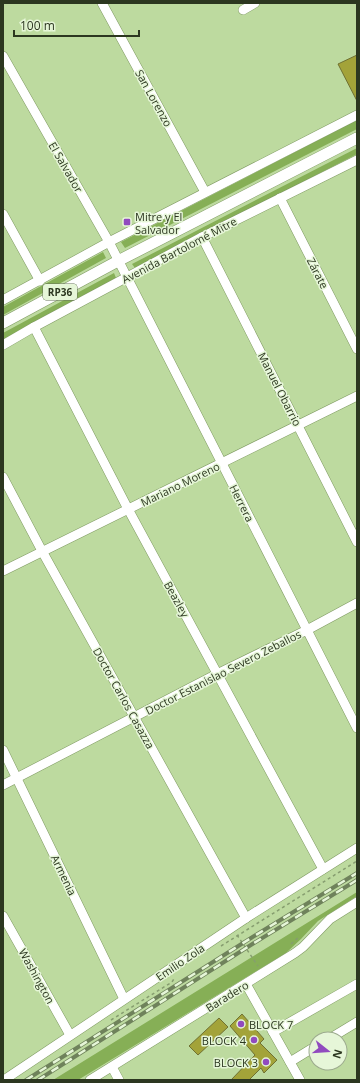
<svg xmlns="http://www.w3.org/2000/svg" width="360" height="1083" font-family="'Open Sans',sans-serif">
<style>
.green{fill:#86af56}
.building{fill:#a3a339;stroke:#707132}
.lines{fill:none;stroke-linecap:round;stroke-linejoin:round}
.minor-casing{stroke:#7f9a62;stroke-width:10}
.major-casing{stroke:#7f9a62;stroke-width:12}
.path{stroke:#869d6f;stroke-width:1.5;stroke-dasharray:3 3;stroke-linecap:butt}
.minor{stroke:#fff;stroke-width:9}
.major{stroke:#fff;stroke-width:11}
.rail-casing{stroke:#6f825b;stroke-width:4}
.rail{stroke:#e6f6d8;stroke-width:2.5;stroke-dasharray:8;stroke-linecap:butt}
.poi-dot{fill:#914bbf;stroke:#e6f6d8;stroke-width:1.5}
.labels{text-anchor:middle;dominant-baseline:central;stroke-width:3;stroke-linejoin:round;paint-order:stroke}
.shield{fill:#e6f6d8;stroke:#647057;stroke-width:1}
.shield-label{font-size:10px;font-weight:bold;fill:#2c3720}
.street-label{font-size:11px;fill:#2c3720;stroke:#e6f6d8}
.poi-label{font-size:11px;fill:#2c3720;stroke:#e6f6d8;text-anchor:start}
</style>
<rect width="100%" height="100%" fill="#bdda9f"/>
<!-- green -->
<g class="green">
<path d="M357,120v9l-232,119 -4,-6z"/>
<path d="M357,148v6l-222,114 -3,-4z"/>
<path d="M103,252l3,6 -103,57v-8z"/>
<path d="M114,273l2,5 -89,48 -24,14v-7z"/>
<path d="M357,892v4l-39,25 -17,18 -15,14 -208,127h-25z"/>
</g>
<!-- building -->
<g class="building">
<path d="M357,55v46l-19,-37z"/>
<path d="M242,1014l22,25 -4,4 17,17 -13,13 -3,-5 -12,12h-18l24,-25 -25,-29z"/>
<path d="M219,1018l9,9 -30,28 -9,-9z"/>
</g>
<g class="lines">
<defs>
<g id="minor">
<path d="M102,3l103,189"/>
<path d="M243,10l12,-7"/>
<path d="M3,56l106,186 248,486"/>
<path d="M280,198l77,151"/>
<path d="M3,214l37,67"/>
<path d="M202,237l155,305"/>
<path d="M3,300l106,-58 248,-127"/>
<path d="M34,327l94,182 195,360"/>
<path d="M3,345l31,-18 168,-90 155,-77"/>
<path d="M3,477l39,74 204,367"/>
<path d="M3,571l354,-175"/>
<path d="M3,750l121,249"/>
<path d="M3,785l214,-111 90,-44 50,-27"/>
<path d="M3,916l67,119"/>
<path d="M246,984l54,96"/>
<path d="M273,1032l84,-48"/>
<path d="M329,1039l28,-17"/>
<path d="M290,1062l26,-16"/>
<path d="M112,1067l7,13"/>
<path d="M4,1080l242,-162 111,-70"/>
<path d="M90,1080l205,-127 8,-6 27,-28 27,-17"/>
</g>
<path id="major" d="M3,323l115,-62 239,-123"/>
</defs>
<!-- minor casing -->
<use href="#minor" class="minor-casing"/>
<!-- major casing -->
<use href="#major" class="major-casing"/>
<!-- path -->
<g class="path">
<path d="M237,935l21,31"/>
<path d="M291,944l8,-7"/>
<path d="M221,946l136,-85"/>
<path d="M111,1020l61,-38 3,-5"/>
</g>
<!-- minor -->
<use href="#minor" class="minor"/>
<!-- major -->
<use href="#major" class="major"/>
<defs>
<g id="rail">
<path d="M26,1080l225,-142 106,-65"/>
<path d="M38,1080l216,-137 103,-63"/>
</g>
</defs>
<!-- rail casing -->
<use href="#rail" class="rail-casing"/>
<!-- rail -->
<use href="#rail" class="rail"/>
</g>
<!-- markers -->
<g class="poi-dot">
<rect x="123" y="218" width="8" height="8" rx="2"/>
<circle cx="241" cy="1024" r="4"/>
<circle cx="254" cy="1040" r="4"/>
<circle cx="266" cy="1062" r="4"/>
</g>
<g class="labels">
<!-- shield labels -->
<rect class="shield" x="43" y="284" width="34" height="16" rx="3"/>
<g class="shield-label">
<text x="60" y="292">RP36</text>
</g>
<!-- street labels -->
<g class="street-label">
<text transform="translate(154 98) rotate(61)">San Lorenzo</text>
<text transform="translate(66 167) rotate(60)">El Salvador</text>
<text transform="translate(179 250) rotate(-28)">Avenida Bartolomé Mitre</text>
<text transform="translate(318 273) rotate(63)">Zárate</text>
<text transform="translate(280 389) rotate(63)">Manuel Obarrio</text>
<text transform="translate(180 484) rotate(-26)">Mariano Moreno</text>
<text transform="translate(242 503) rotate(63)">Herrera</text>
<text transform="translate(177 599) rotate(61)">Beazley</text>
<text transform="translate(223 672) rotate(-27)">Doctor Estanislao Severo Zeballos</text>
<text transform="translate(124 698) rotate(61)">Doctor Carlos Casazza</text>
<text transform="translate(64 875) rotate(64)">Armenia</text>
<text transform="translate(180 962) rotate(-34)">Emilio Zola</text>
<text transform="translate(37 976) rotate(61)">Washington</text>
<text transform="translate(227 996) rotate(-32)">Baradero</text>
</g>
<!-- poi labels -->
<g class="poi-label">
<text x="135" y="216">Mitre y El<tspan x="135" dy="13">Salvador</tspan></text>
<text x="249" y="1024">BLOCK 7</text>
<text x="246" y="1040" text-anchor="end">BLOCK 4</text>
<text x="258" y="1062" text-anchor="end">BLOCK 3</text>
</g>
</g>
<!-- border -->
<rect width="360" height="1083" fill="none" stroke="#2c3720" stroke-width="8"/>
<!-- north arrow -->
<g transform="translate(328 1051) rotate(107)"><circle r="19" fill="#e6f6d8" stroke="#9caa8e"/>
<path d="M0-3L7 15L0 10L-7 15Z" fill="#914bbf"/>
<text y="-6" font-size="11" font-weight="bold" text-anchor="middle" fill="#2c3720">N</text>
</g>
<!-- scale -->
<path d="M14 30v6h125v-6" fill="none" stroke="#2c3720" stroke-width="2"/>
<text x="20" y="30" font-size="12" fill="#2c3720" stroke="#e6f6d8" stroke-width="3" paint-order="stroke">100 m</text>
</svg>
